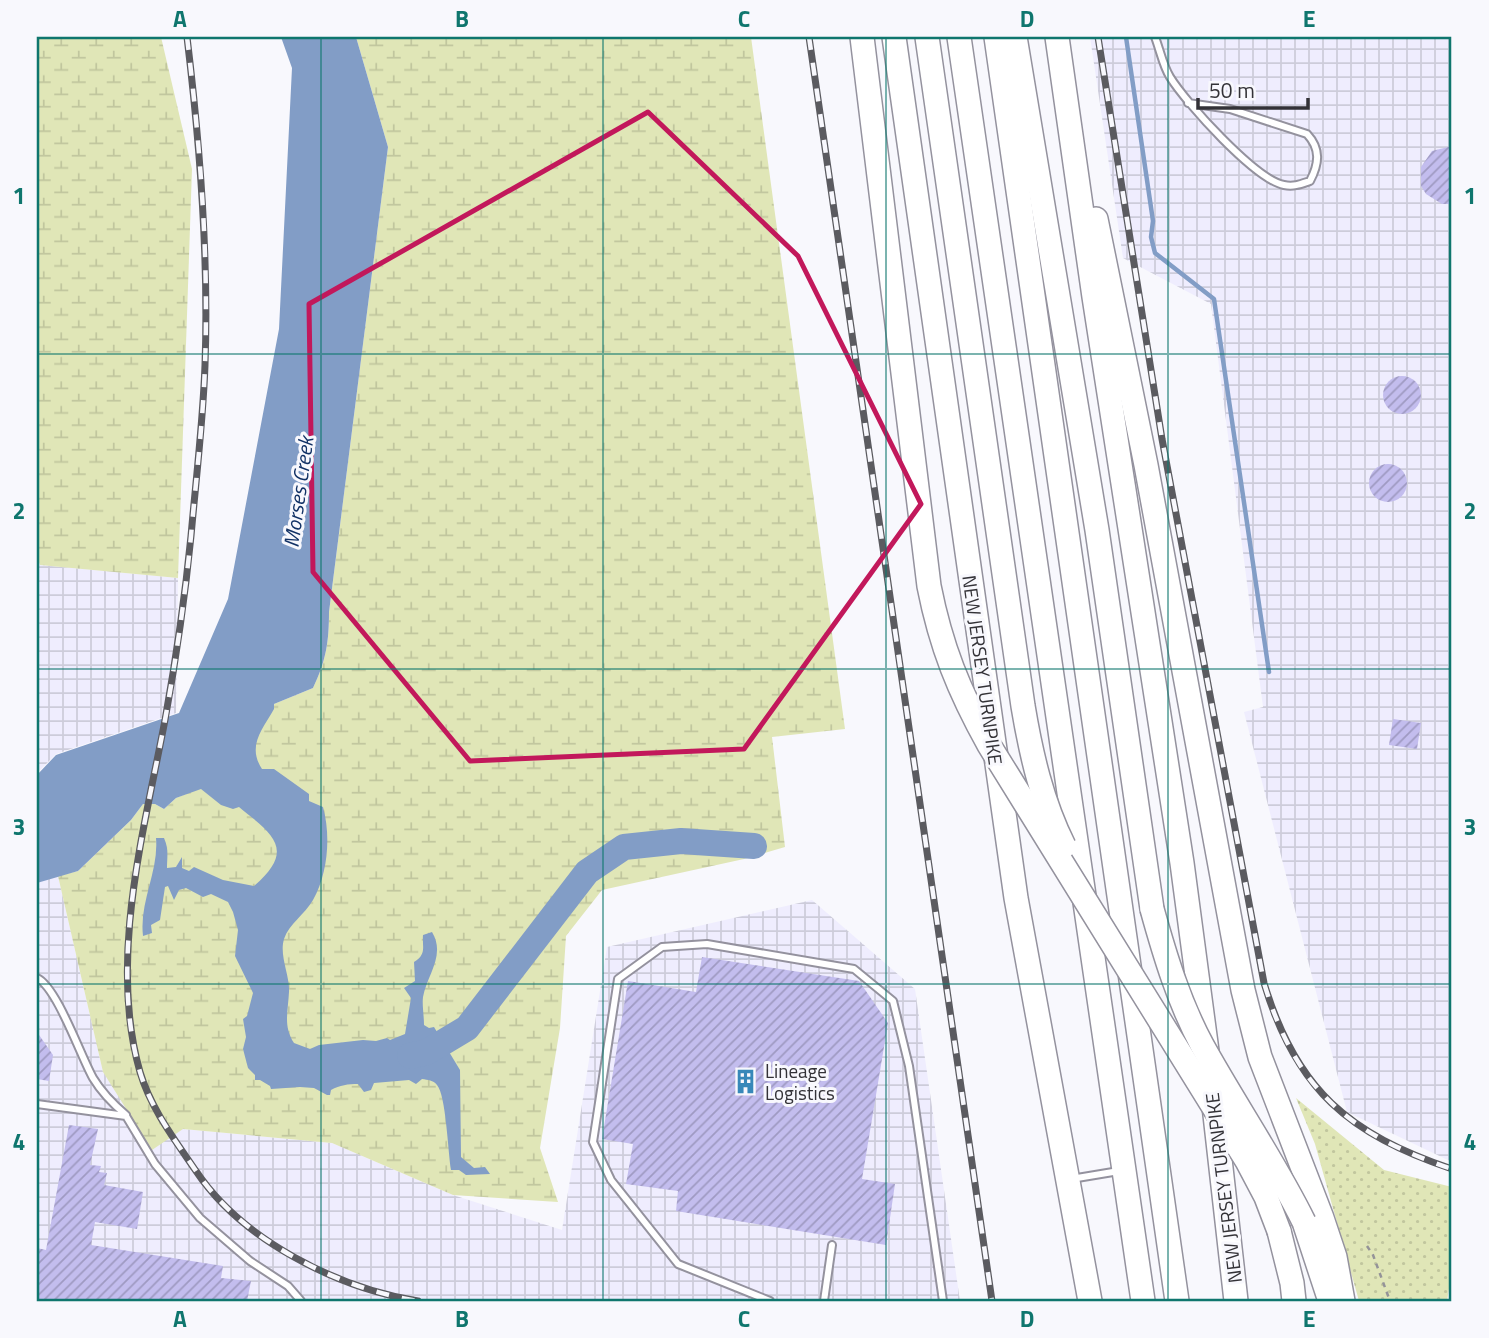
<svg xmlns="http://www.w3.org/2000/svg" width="1489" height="1338" font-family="'Titillium Web',sans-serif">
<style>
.industrial{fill:url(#industrial-grid)}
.grass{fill:url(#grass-dots)}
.wetland{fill:url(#wetland-marsh)}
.water{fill:#829dc6}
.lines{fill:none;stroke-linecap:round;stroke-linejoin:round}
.stream{stroke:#829dc6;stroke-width:4.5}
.river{stroke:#829dc6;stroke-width:26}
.building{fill:url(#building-hatch)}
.service-casing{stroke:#94929e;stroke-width:10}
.motorway-casing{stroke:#94929e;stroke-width:26}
.path{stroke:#949398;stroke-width:2.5;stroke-dasharray:5 5;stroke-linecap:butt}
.service{stroke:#fff;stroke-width:6}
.motorway{stroke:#fff;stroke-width:23}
.rail-casing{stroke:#5b5b60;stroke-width:7}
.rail{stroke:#f8f8fd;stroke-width:4.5;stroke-dasharray:13;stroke-linecap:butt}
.motorway-bridge-casing{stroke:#94929e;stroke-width:26;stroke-linecap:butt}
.motorway-bridge{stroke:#fff;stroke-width:23}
.marked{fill:none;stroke:#c2185b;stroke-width:5;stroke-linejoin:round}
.grid{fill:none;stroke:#0f766e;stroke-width:2;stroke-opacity:0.55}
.labels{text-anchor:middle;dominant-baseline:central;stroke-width:6;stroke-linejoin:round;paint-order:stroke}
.street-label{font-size:19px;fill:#333237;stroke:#f8f8fd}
.poi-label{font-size:19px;fill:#333237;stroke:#f8f8fd;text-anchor:start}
.water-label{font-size:21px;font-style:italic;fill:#113165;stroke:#f8f8fd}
.neatline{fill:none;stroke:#0f766e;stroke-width:2.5}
.grid-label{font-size:23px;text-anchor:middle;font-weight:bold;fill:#0f766e}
</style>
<defs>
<pattern id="industrial-grid" width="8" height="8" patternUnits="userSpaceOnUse" patternTransform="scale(1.75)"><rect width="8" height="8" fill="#efedfe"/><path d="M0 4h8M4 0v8" fill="none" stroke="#cdccda"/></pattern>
<pattern id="grass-dots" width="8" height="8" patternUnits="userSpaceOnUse" patternTransform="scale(1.75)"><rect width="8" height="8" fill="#e0e6b7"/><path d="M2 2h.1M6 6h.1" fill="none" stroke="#c1c69e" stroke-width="1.8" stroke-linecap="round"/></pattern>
<pattern id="wetland-marsh" width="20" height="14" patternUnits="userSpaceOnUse" patternTransform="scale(1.75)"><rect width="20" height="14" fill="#e0e6b7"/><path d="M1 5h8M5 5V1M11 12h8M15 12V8" fill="none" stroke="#c1c69e"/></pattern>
<pattern id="building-hatch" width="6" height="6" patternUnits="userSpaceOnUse" patternTransform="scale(1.75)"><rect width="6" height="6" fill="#c3bdee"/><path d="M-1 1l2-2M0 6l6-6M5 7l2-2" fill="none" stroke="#9f9ac2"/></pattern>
</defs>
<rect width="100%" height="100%" fill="#f8f8fd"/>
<!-- industrial -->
<g class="industrial">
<path d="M1090,37h362v1125l-105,-50 -103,-400 19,-5 -52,-403 -88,-46z"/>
<path d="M37,557l4,8 137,13 -2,135 -120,41 -19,19z"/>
<path d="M58,876l45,196 80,57 149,14 121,52 109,35 45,-283 205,-47 103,89 45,312h-923v-418z"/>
</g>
<!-- grass -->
<path class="grass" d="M1296,1098l88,72 68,17v83l-5,31h-88l-44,-157z"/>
<!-- wetland -->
<g class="wetland">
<path d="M37,37h124l31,132 -14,409 -138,-13 -3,-8z"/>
<path d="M356,37h395l94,692 -73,8 13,110 -41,12 -142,31 -36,46 -6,92 -20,120 18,54 -105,-7 -121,-52 -149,-14 -31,21 -49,-78 -45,-196 20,-5 53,-51 12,-16h12l9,5 12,-11 10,-4 88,-90 39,-16c13,-27 16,-46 16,-76l59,-465z"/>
</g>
<!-- water -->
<path class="water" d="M281,37h75l32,110 -59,465c0,30 -3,49 -16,76l-39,16v5c-12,21 -27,37 -12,60h12l35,25v7l14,6c8,29 5,66 -10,93 -8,14 -24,24 -29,39 -5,17 6,36 5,53 -1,20 -6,34 5,51l16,6 9,-4 44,-5 13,1 11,-3 3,2 15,-6 6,-36 -7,-10 11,-7 -1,-19c13,-8 8,-15 9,-27l9,-3c14,23 -5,43 -9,65 -1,8 1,19 1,28l5,3 5,-1 26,43 1,87 13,11 11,-1 5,7 -24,1 -7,-5h-8c-3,-18 -5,-75 -14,-85 -4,-5 -9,-5 -15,-6l-6,5 -7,-4 -35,3 -3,7 -7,2 -6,-8c-10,0 -18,1 -27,6l-1,5h-3l-13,-7 -14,-1 -29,2 -1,-3 -10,-6h-5v-5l-7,-7 -5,-19 3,-12 -3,-18 4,-3 6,-23 -18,-37 3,-26 -5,-18 -5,-10 -17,-8 -8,3 -17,-9 -7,2 -5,10 -6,-14 -3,1 -5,33 -9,5 1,8 -9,3c-4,-34 16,-65 13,-98h8c5,11 3,19 3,30l9,-1 6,-10v11l7,3 5,-4 29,13 31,6c43,-37 18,-52 -15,-79l-6,2 -12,-4 -20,-16 -25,9 -12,11 -9,-5h-12l-12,16 -53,51 -41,12v-108l19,-20 123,-42 49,-114 51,-270 13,-261z"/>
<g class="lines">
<!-- stream -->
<path class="stream" d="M1126,37l27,184 -2,16 4,16 59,46 55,373"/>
<!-- river -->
<path class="river" d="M410,1056l17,-4 40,-24 120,-156 37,-25 57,-6 73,5"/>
</g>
<!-- building -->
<g class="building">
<path d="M1452,146v58h-10l-16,-10 -5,-8v-19l11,-16z"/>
<circle cx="1402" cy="395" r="19"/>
<circle cx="1388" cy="483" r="19"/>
<path d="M1393,719l28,4 -4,26 -28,-4z"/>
<path d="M702,957l157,24 29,42 -26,156 33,5 -9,61 -210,-34 2,-20 -52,-7 7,-40 -31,-5 26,-158 68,11z"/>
<path d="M37,1032l16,23 -4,26 -12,-2z"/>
<path d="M69,1125l29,4 -8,36 11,1 -2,6 8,1 -3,12 39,7 -6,37 -42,-7 -4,23 132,21 -2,12 30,3 -4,20h-210v-53l9,2z"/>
</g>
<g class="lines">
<defs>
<g id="service">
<path d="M1155,37c5,13 8,29 15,40 16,26 86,103 114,108 10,2 17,-1 26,-4 9,-17 11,-32 -3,-47l-77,-25 -42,-6"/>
<path d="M37,978c20,9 44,79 56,100 9,15 20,26 33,37"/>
<path d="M37,1104l89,12 29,48 45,54 50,43 38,25 13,15"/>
<path d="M1071,1179l48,-8"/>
<path d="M770,1301l-92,-37 -67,-84 -18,-38 25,-163 44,-32 45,-3 147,25 39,32 16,65 34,235"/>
<path d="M824,1301l8,-56"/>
</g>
<g id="motorway">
<path d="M894,37l122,861 74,403"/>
<path d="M959,37l184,1264"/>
<path d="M996,37l181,1264"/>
<path d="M1015,37l82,493 55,379"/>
<path d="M1057,37l37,260 88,566 25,188"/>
<path d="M1096,219l50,246 97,525 17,67 62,161 13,39 8,44"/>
<path d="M1214,1106l22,195"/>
<path d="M1304,1222l24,73"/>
<path d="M1279,1231l13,52 2,18"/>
</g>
</defs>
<!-- service casing -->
<use href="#service" class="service-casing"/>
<!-- motorway casing -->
<use href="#motorway" class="motorway-casing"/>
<!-- path -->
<path class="path" d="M1367,1246l6,9 17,46"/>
<!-- service -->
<use href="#service" class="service"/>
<!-- motorway -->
<use href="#motorway" class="motorway"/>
<defs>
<g id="rail">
<path d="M187,37c13,108 22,218 18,328 -2,57 -9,114 -14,171 -6,61 -15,123 -26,184 -21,111 -57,240 -25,352 11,37 35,68 56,99 46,69 141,117 222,130"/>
<path d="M809,37l183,1264"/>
<path d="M1098,37l64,402 102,544c32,107 85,151 188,186"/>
</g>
</defs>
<!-- rail casing -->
<use href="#rail" class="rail-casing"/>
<!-- rail -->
<use href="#rail" class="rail"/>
<defs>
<g id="motorway-bridge">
<path d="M862,37l67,549c12,61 30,105 60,159l258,416 19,36 13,34"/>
<path d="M927,37l96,669c8,48 19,96 41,140"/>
<path d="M1152,909c13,47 27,93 50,136 33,60 72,116 102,177"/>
</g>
</defs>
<!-- motorway-bridge casing -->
<use href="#motorway-bridge" class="motorway-bridge-casing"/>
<!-- motorway-bridge -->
<use href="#motorway-bridge" class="motorway-bridge"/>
</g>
<!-- marked area -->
<path class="marked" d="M648,112l150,144 123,248 -177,245 -274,12 -157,-189 -4,-268z"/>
<!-- grid -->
<path class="grid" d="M321,37v1264M603,37v1264M886,37v1264M1168,37v1264M37,354h1415M37,669h1415M37,984h1415"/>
<!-- icons -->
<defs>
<symbol id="building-bare" viewBox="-9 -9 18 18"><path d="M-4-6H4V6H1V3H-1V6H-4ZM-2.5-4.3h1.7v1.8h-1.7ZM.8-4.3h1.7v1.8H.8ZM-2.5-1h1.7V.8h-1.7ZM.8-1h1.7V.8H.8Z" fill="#3788b9" stroke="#f8f8fd" stroke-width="2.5" paint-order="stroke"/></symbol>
</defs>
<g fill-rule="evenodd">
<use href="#building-bare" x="728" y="1064" width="35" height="35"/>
</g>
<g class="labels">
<!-- street labels -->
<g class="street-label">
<text transform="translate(983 670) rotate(82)">NEW JERSEY TURNPIKE</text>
<text transform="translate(1223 1188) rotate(-97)">NEW JERSEY TURNPIKE</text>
</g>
<!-- poi labels -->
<g class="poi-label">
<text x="765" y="1070">Lineage<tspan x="765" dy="22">Logistics</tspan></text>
</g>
<!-- water labels -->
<g class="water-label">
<text transform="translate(298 492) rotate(-82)">Morses Creek</text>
</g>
</g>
<!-- border -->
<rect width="1489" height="1338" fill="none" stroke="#f8f8fd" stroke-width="77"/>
<!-- scale -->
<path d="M1198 98v10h110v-10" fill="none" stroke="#333237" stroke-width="3.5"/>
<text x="1209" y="98" font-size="21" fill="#333237" stroke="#f8f8fd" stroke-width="5" paint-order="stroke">50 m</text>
<rect x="38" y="38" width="1412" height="1262" class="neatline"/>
<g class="grid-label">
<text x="180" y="27">A</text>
<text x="462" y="27">B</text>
<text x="744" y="27">C</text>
<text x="1027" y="27">D</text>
<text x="1309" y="27">E</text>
<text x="19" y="204">1</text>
<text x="1470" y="204">1</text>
<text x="19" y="519">2</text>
<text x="1470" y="519">2</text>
<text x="19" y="835">3</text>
<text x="1470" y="835">3</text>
<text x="19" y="1150">4</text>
<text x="1470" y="1150">4</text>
<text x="180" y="1327">A</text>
<text x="462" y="1327">B</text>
<text x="744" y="1327">C</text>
<text x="1027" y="1327">D</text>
<text x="1309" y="1327">E</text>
</g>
</svg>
